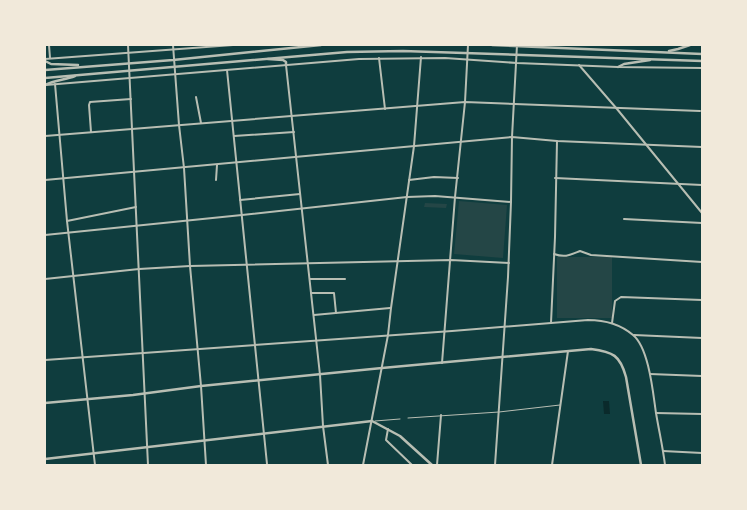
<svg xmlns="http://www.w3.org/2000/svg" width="747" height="510" font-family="Overpass,sans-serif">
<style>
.green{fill:#244646}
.water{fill:#0a2a2b}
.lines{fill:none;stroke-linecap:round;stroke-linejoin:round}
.service{stroke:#b8beb3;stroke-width:1}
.minor{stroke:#b8beb3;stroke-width:2}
.tertiary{stroke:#b8beb3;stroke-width:2.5}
</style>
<rect width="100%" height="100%" fill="#0f3d3e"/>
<!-- green -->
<g class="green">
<path d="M459,201l48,4 -4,53 -49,-4z"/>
<path d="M425,203l22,1 -1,4 -22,-1z"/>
<rect x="557" y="257" width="55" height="61"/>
</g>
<!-- water -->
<path class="water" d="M603,401h6l1,13h-6z"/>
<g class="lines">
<!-- service -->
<g class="service">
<path d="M408,418l91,-6 61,-7"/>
<path d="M375,421l25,-2"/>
</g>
<!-- minor -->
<g class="minor">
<path d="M49,45l1,13"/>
<path d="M128,45l20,420"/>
<path d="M173,45l6,80 5,43 6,98 11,120 5,79"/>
<path d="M379,58l6,51"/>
<path d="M45,59l188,-14"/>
<path d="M286,65l34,310 3,51 5,39"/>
<path d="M579,65l38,44 85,104"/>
<path d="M227,70l40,394"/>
<path d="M55,84l12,137 28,244"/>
<path d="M46,85l313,-26 86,-1 72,5 101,4 84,1"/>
<path d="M196,97l5,26"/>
<path d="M91,132l-2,-27 1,-3 41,-3"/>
<path d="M45,136l420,-34 235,9"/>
<path d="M234,136l60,-4"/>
<path d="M555,178l147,7"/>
<path d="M45,180l467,-43 45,4 145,6"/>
<path d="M216,180l1,-15"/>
<path d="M409,180l25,-3 24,1"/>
<path d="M240,200l60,-6"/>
<path d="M624,219l78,4"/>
<path d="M67,221l69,-14"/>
<path d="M45,235l197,-20 165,-18 28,-1 76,6"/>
<path d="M554,254c11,4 16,1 26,-3l11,4 111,7"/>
<path d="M45,279l94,-10 51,-3 261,-6 58,3"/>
<path d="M310,279h35"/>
<path d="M311,293h23l2,20"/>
<path d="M314,315l76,-7"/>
<path d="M551,323l4,-86 2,-96"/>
<path d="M612,323l3,-22 6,-4 81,3"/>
<path d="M634,335l68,3"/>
<path d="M45,360l407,-29 136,-11c16,0 32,4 45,15 16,13 20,58 23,78 3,18 7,35 9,52"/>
<path d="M442,363l13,-166 10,-95 3,-57"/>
<path d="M650,374l52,2"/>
<path d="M656,413l46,1"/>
<path d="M388,429l-2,11 26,25"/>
<path d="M663,451l39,2"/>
<path d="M363,465l25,-130 3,-27 23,-162 7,-89"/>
<path d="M437,465l4,-50"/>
<path d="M495,465l13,-188 3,-75 1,-65 5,-92"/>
<path d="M552,465l16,-114"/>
</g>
<!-- tertiary -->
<g class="tertiary">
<path d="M492,45l210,9"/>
<path d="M669,51l9,-2 12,-4"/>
<path d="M268,59l15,1 3,2v3"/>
<path d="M45,61l6,3 27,1"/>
<path d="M618,67l6,-3 26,-4"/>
<path d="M45,70l128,-10 148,-15"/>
<path d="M45,78l302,-26 56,-1 299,10"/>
<path d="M45,85c10,-5 20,-5 30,-9"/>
<path d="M45,403l88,-8 68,-9 181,-18 209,-19c22,3 29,6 35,28l15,88"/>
<path d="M45,459l327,-38 28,15 32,29"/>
</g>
</g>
<!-- border -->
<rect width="747" height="510" fill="none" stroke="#f1e9da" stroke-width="92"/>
</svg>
